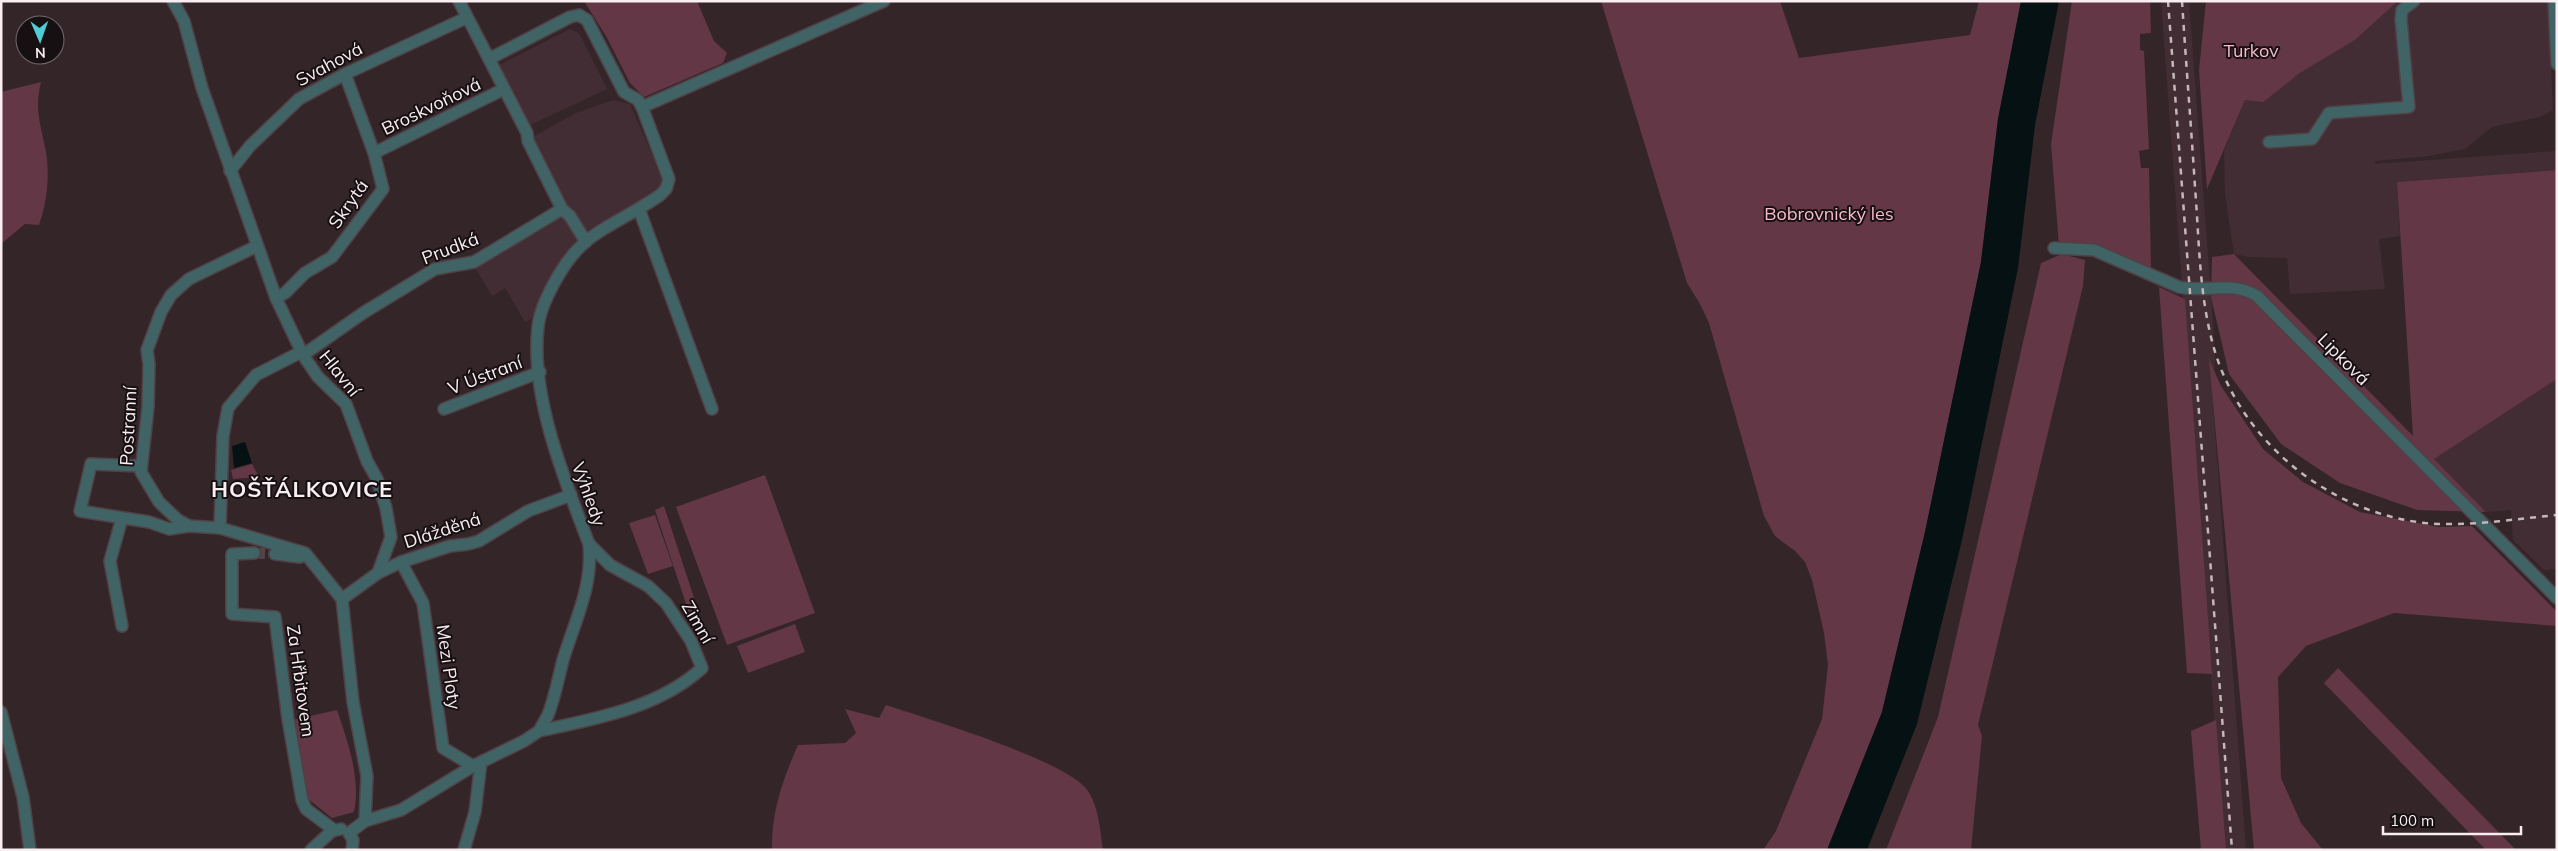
<svg xmlns="http://www.w3.org/2000/svg" width="2558" height="851" font-family="Mulish,sans-serif">
<style>
.built{fill:#432d34}
.green{fill:#633745}
.water{fill:#051112}
.lines{fill:none;stroke-linecap:round;stroke-linejoin:round}
.minor-tunnel{stroke:#524347;stroke-width:11;stroke-dasharray:11 5.5;stroke-linecap:butt}
.minor-casing{stroke:#504145;stroke-width:14}
.minor{stroke:#406365;stroke-width:11}
.rail{stroke:#c3b7ba;stroke-width:2.5;stroke-dasharray:6 6;stroke-linecap:butt}
.labels{text-anchor:middle;dominant-baseline:central;stroke-width:4;stroke-linejoin:round;paint-order:stroke}
.park-label{font-size:18px;fill:#f7bbcc;stroke:#171012}
.street-label{font-size:18px;fill:#f9eef1;stroke:#171012}
.district-label{font-size:22px;font-weight:bold;letter-spacing:1px;fill:#f9eef1;stroke:#171012}
</style>
<rect width="100%" height="100%" fill="#342529"/>
<!-- built -->
<g class="built">
<path d="M2161,1h28l23,307 3,51 -2,45 33,446h-22z"/>
<path d="M2398,1h150l5,109 -13,7 -48,10 -27,22 -36,7 -54,5v3l182,-13v19l-160,12 3,54 -21,3 6,50 -95,5 -3,-36 -38,-1 -15,-3 -9,-60 -1,-43 21,-51 18,1 37,-28 55,-33z"/>
<path d="M570,29l9,4 28,56 -77,36 -31,-60z"/>
<path d="M613,100l17,4 34,78 -20,16 -66,38 -35,64 -13,20 -5,2 -20,-34 -13,8 -16,-27 82,-51 7,-15 -34,-65 45,-25z"/>
<path d="M2557,379v190l-13,1 -31,-30 -2,-30 -25,2 -52,-53z"/>
</g>
<!-- green -->
<g class="green">
<path d="M584,1h113l17,40 13,12 -4,10 -79,34 -14,-14 -24,-47z"/>
<path d="M1601,1h179l19,57 171,-23 9,-34h42l-23,118 -17,143 -56,270 -43,180 -55,138h-64l13,-19 46,-112 6,-54 -4,-32 -12,-53 -7,-18 -10,-11 -20,-15 -11,-20 -55,-193 -9,-19 -13,-21z"/>
<path d="M2072,1h78l1,32 -11,1v16l4,1 5,98 -10,2 2,17h8l2,101 -92,-23 -8,-102z"/>
<path d="M2206,1h192l-43,39 -55,33 -37,29 -18,-2 -38,89 -8,-119z"/>
<path d="M41,82c-7,29 0,42 5,70 4,24 1,51 -7,73l-14,-1 -24,20v-152z"/>
<path d="M2557,170v209l-123,80 52,53 -69,-2 -77,-27 -59,-39 -52,-70 -18,-77 1,-40 22,-3 179,182 -16,-254z"/>
<path d="M2062,254l23,6 -2,26 -105,439 4,11 -11,114h-85l52,-133 103,-454z"/>
<path d="M2159,287l26,12 27,375 -25,-1z"/>
<path d="M2209,359l12,27 42,63 40,33 57,30 79,15 33,-1 85,86v14l-163,-13 -88,33 -28,31 3,101 20,45 22,27h-69z"/>
<path d="M252,464l7,13 -26,2 -2,-9z"/>
<path d="M765,475l50,138 -88,32 -51,-138z"/>
<path d="M664,506l35,107 -9,3 -35,-106z"/>
<path d="M655,515l18,51 -25,8 -19,-51z"/>
<path d="M795,624l10,28 -57,21 -11,-27z"/>
<path d="M2338,668l178,182h-30l-162,-167z"/>
<path d="M886,705c39,13 183,56 202,86 11,17 12,39 15,59h-331c-1,-38 11,-71 26,-105l47,-2 11,-10 -11,-24 34,9z"/>
<path d="M337,710c11,32 24,69 17,102l-22,6 -25,-20 -15,-78z"/>
<path d="M2216,720l10,130h-25l-10,-119z"/>
</g>
<!-- water -->
<g class="water">
<path d="M2021,1h38l-24,124 -17,143 -56,272 -45,184 -50,126h-40l55,-138 43,-180 56,-270 17,-143z"/>
<path d="M245,442l7,21 -18,5 -2,-22z"/>
</g>
<g class="lines">
<!-- minor-tunnel -->
<path class="minor-tunnel" d="M254,553l21,1"/>
<defs>
<g id="minor">
<path d="M173,1l11,20 18,67 74,210 27,57 15,22 28,27 21,57 10,18 9,29 5,29 -13,36"/>
<path d="M2554,1l3,63"/>
<path d="M489,59l38,74 1,8 34,68 8,7 16,26"/>
<path d="M642,107l242,-106"/>
<path d="M2269,142l43,-3 17,-26 80,-6 -8,-88 1,-9 12,-9"/>
<path d="M374,153l130,-64"/>
<path d="M230,171l20,-25 49,-47 46,-25 121,-56"/>
<path d="M639,209l73,200"/>
<path d="M257,246l-68,33 -18,16 -10,17 -14,38 2,14 -1,43 -7,65 18,30 19,18 11,6 31,2 85,25 37,46"/>
<path d="M2054,248l40,2 85,37c28,6 52,-7 78,9l300,302"/>
<path d="M276,298l9,-5 20,-20 27,-16 51,-68 -9,-36 -29,-79"/>
<path d="M303,355l60,-42 72,-44 39,-7 88,-53"/>
<path d="M444,409l96,-37"/>
<path d="M141,466l-50,-2 -11,47 69,11 20,7 20,-3"/>
<path d="M220,528l3,-92 5,-28 28,-33 45,-23"/>
<path d="M254,553l-22,1v60l43,3 13,102 14,81 4,9 28,21"/>
<path d="M275,554l25,3"/>
<path d="M401,562l22,41 20,145 30,18"/>
<path d="M342,599l36,-26 23,-11 49,-16 18,-2 11,-3 49,-30 43,-16"/>
<path d="M342,599l11,103 14,74 -2,45"/>
<path d="M122,626l-12,-65 12,-43"/>
<path d="M1,712l22,85 7,53"/>
<path d="M539,731c55,-12 120,-23 163,-63l-11,-27 -25,-38 -18,-17 -38,-21 -21,-21"/>
<path d="M349,833l16,-12 36,-11 72,-44 51,-25 15,-10 9,-16c7,-18 10,-36 15,-55 12,-40 30,-73 26,-116 -24,-63 -59,-148 -51,-217 2,-23 25,-64 42,-80 17,-18 57,-35 80,-52l6,-6 3,-10 -27,-72 -4,-7 -14,-8 -37,-72 -8,-5 -9,2 -81,42 -30,-58"/>
<path d="M349,833l4,7 -1,10"/>
<path d="M311,850l21,-19 9,-2"/>
<path d="M464,850l11,-38 6,-50"/>
</g>
</defs>
<!-- minor casing -->
<use href="#minor" class="minor-casing"/>
<!-- minor -->
<use href="#minor" class="minor"/>
<!-- rail -->
<g class="rail">
<path d="M2168,1l64,849"/>
<path d="M2182,1c4,62 9,124 13,186 4,50 4,101 16,150 23,99 114,175 214,186 43,4 89,-4 132,-8"/>
</g>
</g>
<g class="labels">
<!-- park labels -->
<g class="park-label">
<text x="2251" y="50">Turkov</text>
<text x="1829" y="213">Bobrovnický les</text>
</g>
<!-- street labels -->
<g class="street-label">
<text transform="translate(329 64) rotate(-28)">Svahová</text>
<text transform="translate(431 106) rotate(-26)">Broskvoňová</text>
<text transform="translate(348 204) rotate(-55)">Skrytá</text>
<text transform="translate(450 248) rotate(-21)">Prudká</text>
<text transform="translate(2344 359) rotate(45)">Lipková</text>
<text transform="translate(340 373) rotate(51)">Hlavní</text>
<text transform="translate(485 375) rotate(-21)">V Ústraní</text>
<text transform="translate(128 426) rotate(-87)">Postranní</text>
<text transform="translate(589 494) rotate(70)">Výhledy</text>
<text transform="translate(442 530) rotate(-18)">Dlážděná</text>
<text transform="translate(698 622) rotate(60)">Zimní</text>
<text transform="translate(449 667) rotate(82)">Mezi Ploty</text>
<text transform="translate(301 681) rotate(82)">Za Hřbitovem</text>
</g>
<!-- district labels -->
<g class="district-label">
<text x="302" y="489">HOŠŤÁLKOVICE</text>
</g>
</g>
<!-- border -->
<rect width="2558" height="851" fill="none" stroke="#f9eef1" stroke-width="5"/>
<!-- north arrow -->
<g transform="translate(40 40) rotate(178)"><circle r="24" fill="#171012" stroke="#71696b"/>
<path d="M0-4L9 19L0 12L-9 19Z" fill="#51ccd4"/>
<text y="-8" font-size="14" font-weight="bold" text-anchor="middle" fill="#f9eef1">N</text>
</g>
<!-- scale -->
<path d="M2383 826v8h138v-8" fill="none" stroke="#f9eef1" stroke-width="2.5"/>
<text x="2390" y="826" font-size="15" fill="#f9eef1" stroke="#171012" stroke-width="4" paint-order="stroke">100 m</text>
</svg>
